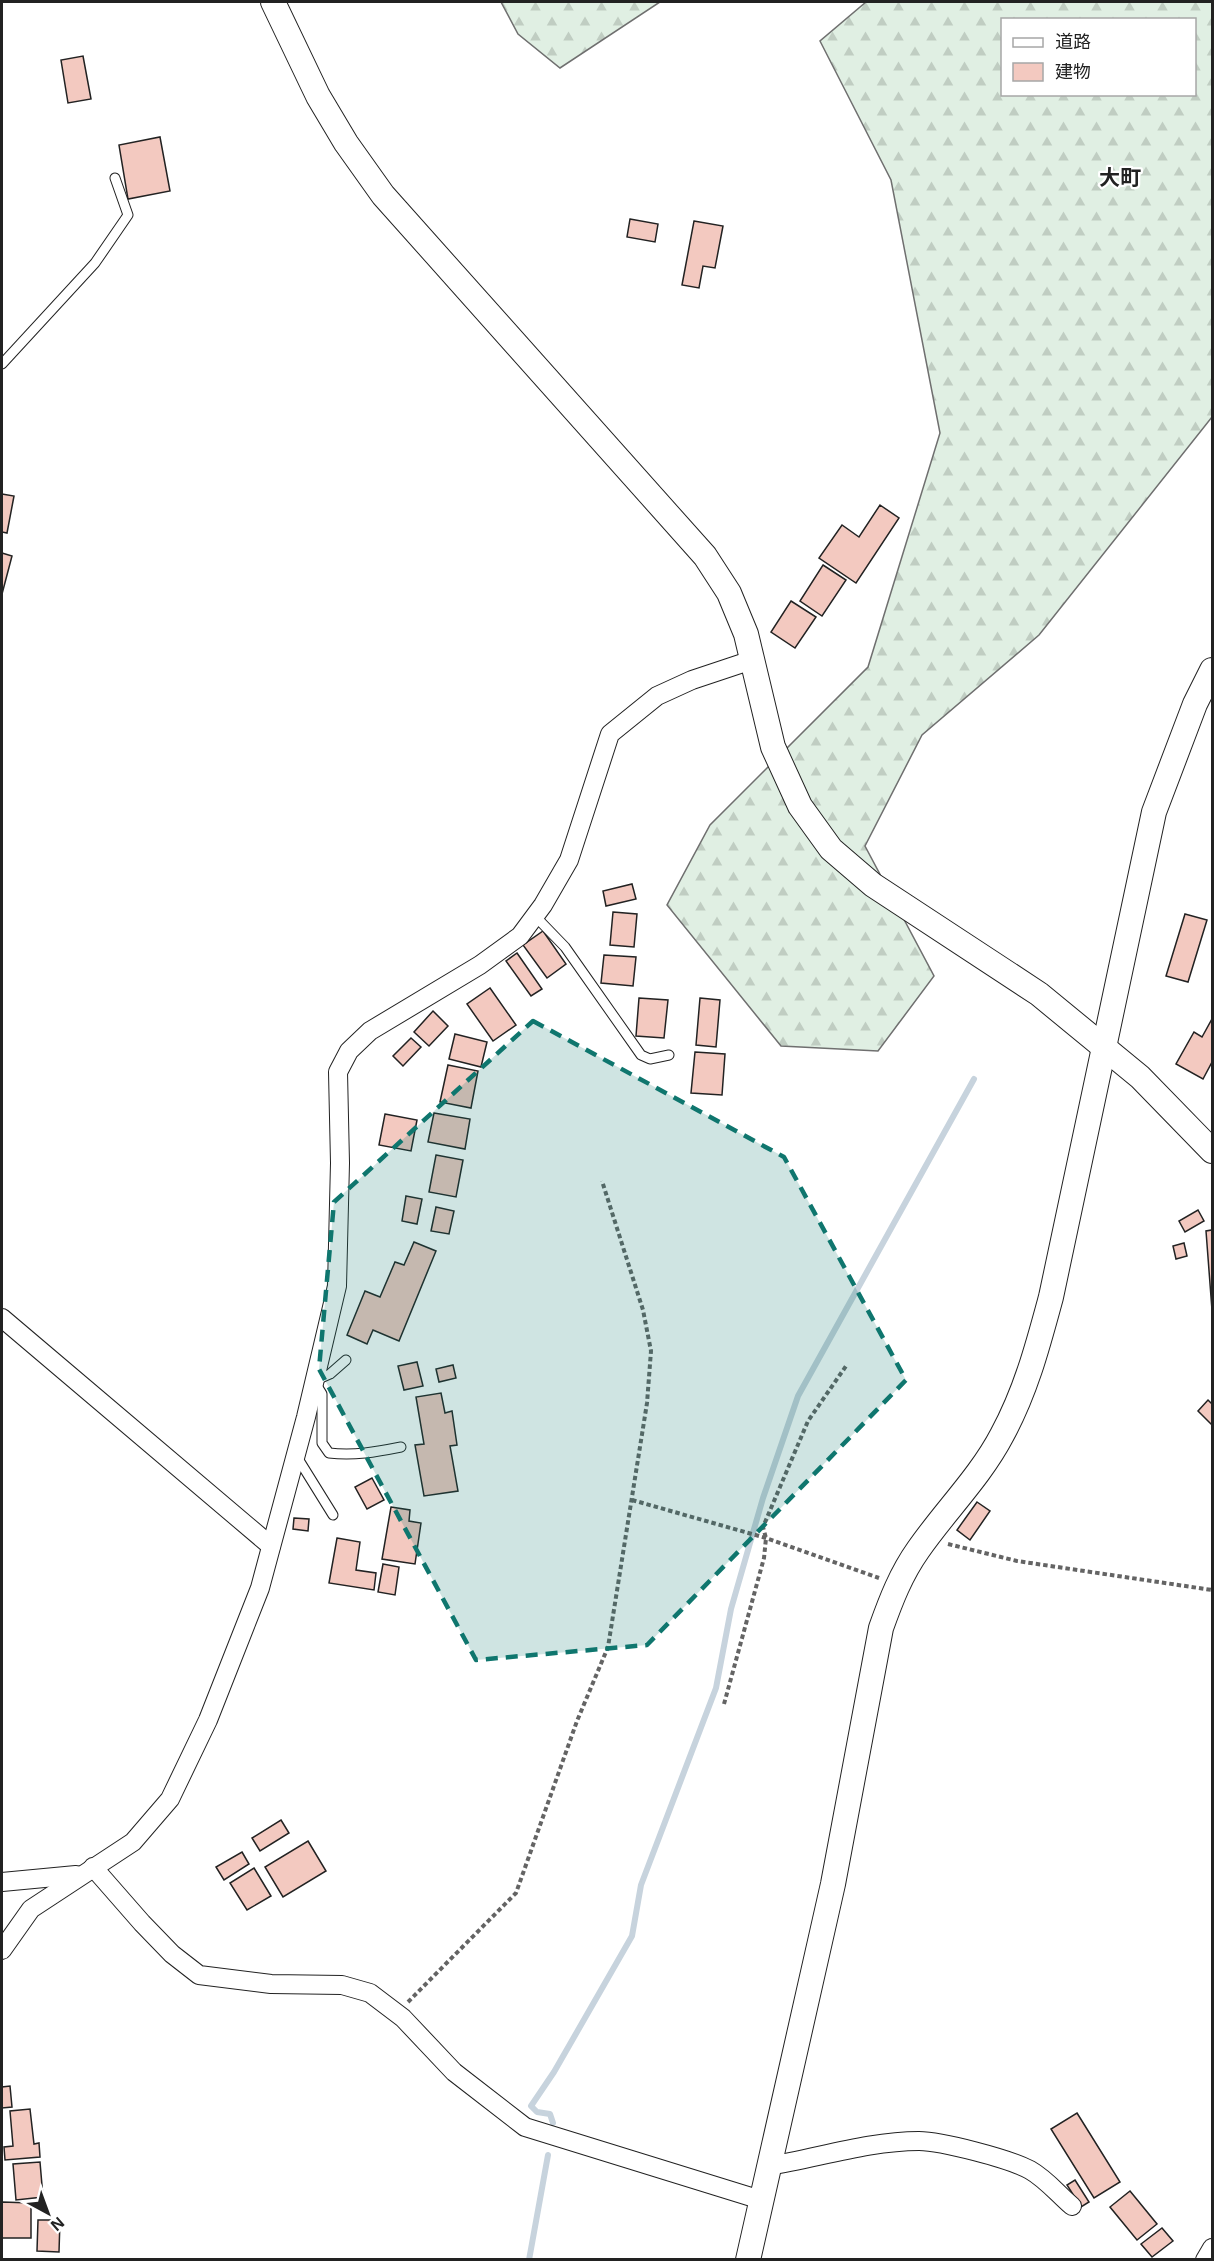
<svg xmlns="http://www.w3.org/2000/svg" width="1214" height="2261" font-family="Helvetica,'Noto Sans JP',sans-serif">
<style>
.forest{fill:url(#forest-firs);stroke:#6f6f6f;stroke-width:1.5;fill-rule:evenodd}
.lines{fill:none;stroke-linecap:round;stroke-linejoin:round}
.stream{stroke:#c7d3dd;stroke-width:6}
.building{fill:#f3c9c0;stroke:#222;stroke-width:1.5}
.lane-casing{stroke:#222;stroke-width:11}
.street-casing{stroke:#222;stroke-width:20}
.secondary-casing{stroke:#222;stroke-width:26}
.path{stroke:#646464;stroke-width:4;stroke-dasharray:4.5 3;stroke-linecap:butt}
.lane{stroke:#fff;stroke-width:9}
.street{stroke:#fff;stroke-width:18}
.secondary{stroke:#fff;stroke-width:24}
.marked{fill:#0f766e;fill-opacity:0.2;stroke:#0f766e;stroke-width:4.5;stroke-dasharray:12 8;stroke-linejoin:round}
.labels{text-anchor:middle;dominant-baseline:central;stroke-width:4.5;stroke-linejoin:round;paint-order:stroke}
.quarter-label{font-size:21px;font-weight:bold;fill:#222;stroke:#fff}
</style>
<defs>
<pattern id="forest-firs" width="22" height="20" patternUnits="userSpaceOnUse" patternTransform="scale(1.5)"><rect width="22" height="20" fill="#e0efe3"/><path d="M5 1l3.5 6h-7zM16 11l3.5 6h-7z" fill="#c0cdc2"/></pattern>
</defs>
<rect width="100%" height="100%" fill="#fff"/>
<!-- forest -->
<g class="forest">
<path d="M501,2h159l-100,66 -42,-34z"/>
<path d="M866,2h346v415l-173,218 -117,100 -57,111 69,130 -56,75 -97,-5 -114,-141 43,-80 158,-158 72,-234 -49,-253 -71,-139zM1002,20h192v74h-192z"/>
</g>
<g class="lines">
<!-- stream -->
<g class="stream">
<path d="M553,2123l-3,-9 -13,-2 -6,-6 23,-34 78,-136 9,-51 75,-197 15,-79 32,-111 35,-102 176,-317"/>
<path d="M529,2260l19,-105"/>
</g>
</g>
<!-- building -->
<g class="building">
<path d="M83,56l8,43 -23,4 -7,-43z"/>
<path d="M160,137l10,54 -42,8 -9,-54z"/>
<path d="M630,219l28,5 -3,18 -28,-5z"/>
<path d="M694,221l29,5 -8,42 -12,-2 -4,22 -17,-3z"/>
<path d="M2,494l12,2 -7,37 -5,-1z"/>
<path d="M880,505l19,13 -43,65 -37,-25 23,-33 17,12z"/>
<path d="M2,553l10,3 -10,38z"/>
<path d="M823,565l23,15 -24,36 -22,-15z"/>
<path d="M791,601l25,16 -21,31 -24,-16z"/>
<path d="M632,884l4,15 -30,7 -3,-15z"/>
<path d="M613,912l24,2 -3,33 -24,-2z"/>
<path d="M1185,914l22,6 -19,62 -22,-6z"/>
<path d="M543,931l23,33 -19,14 -24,-33z"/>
<path d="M517,953l25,36 -11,7 -25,-35z"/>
<path d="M604,955l32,2 -3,29 -32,-3z"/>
<path d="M490,988l26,37 -23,16 -26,-37z"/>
<path d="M639,998l29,2 -4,38 -28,-2z"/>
<path d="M700,998l20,2 -4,47 -20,-2z"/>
<path d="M433,1011l15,15 -19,20 -15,-14z"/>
<path d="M1212,1019v43l-9,17 -27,-15 18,-32 8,5z"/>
<path d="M455,1034l32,8 -6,25 -32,-8z"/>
<path d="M411,1038l10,9 -18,19 -10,-10z"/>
<path d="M695,1052l30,2 -3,41 -31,-2z"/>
<path d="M448,1065l30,6 -7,37 -31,-6z"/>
<path d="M434,1113l36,6 -5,30 -37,-7z"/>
<path d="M385,1114l32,6 -6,31 -32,-6z"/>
<path d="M436,1155l27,5 -7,37 -27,-5z"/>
<path d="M406,1196l16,3 -5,25 -15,-3z"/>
<path d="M436,1207l18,4 -5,23 -18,-3z"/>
<path d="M1198,1210l6,11 -19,11 -6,-11z"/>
<path d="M1212,1230v80l-6,-79z"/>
<path d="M414,1242l22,9 -37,90 -26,-11 -6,14 -20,-9 18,-44 15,6 15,-35 9,3z"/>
<path d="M1184,1243l3,13 -11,3 -3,-13z"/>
<path d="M417,1362l6,24 -19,4 -6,-24z"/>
<path d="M453,1365l3,13 -17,4 -3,-13z"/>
<path d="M441,1393l4,20 7,-2 5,34 -7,1 8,45 -34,5 -9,-51 9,-1 -8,-47z"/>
<path d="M1208,1400l4,4v21l-14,-14z"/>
<path d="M372,1478l12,22 -17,9 -12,-22z"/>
<path d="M977,1502l13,9 -20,29 -13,-10z"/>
<path d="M391,1507l19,3 -1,11 12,2 -6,41 -33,-5z"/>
<path d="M294,1518l15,1 -1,12 -15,-2z"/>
<path d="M337,1538l23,4 -4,28 20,3 -2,17 -45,-7z"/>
<path d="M383,1564l16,3 -4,28 -17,-3z"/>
<path d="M281,1820l8,13 -29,18 -8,-13z"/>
<path d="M308,1841l18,30 -43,26 -18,-30z"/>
<path d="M242,1852l7,12 -25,16 -8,-13z"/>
<path d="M254,1868l17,28 -24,14 -17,-27z"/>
<path d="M10,2086l2,21 -10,1v-21z"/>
<path d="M30,2109l4,35 5,-1 1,14 -35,3 -1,-13 9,-1 -3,-35z"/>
<path d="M1077,2113l43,69 -26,16 -43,-69z"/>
<path d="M40,2162l3,35 -27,3 -3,-36z"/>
<path d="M1075,2180l14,22 -8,5 -14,-22z"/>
<path d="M1130,2191l27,33 -20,16 -27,-33z"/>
<path d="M2,2202l29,1v35h-29z"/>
<path d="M38,2220h22l-1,32 -22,-1z"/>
<path d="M1162,2228l11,13 -21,16 -11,-13z"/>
</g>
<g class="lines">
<defs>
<g id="lane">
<path d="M2,364l93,-101 33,-48 -13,-37"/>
<path d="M535,916l30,31 76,108 9,4 19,-4"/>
<path d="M346,1360l-16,14 -16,7 8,13v49l7,10c25,3 47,-1 72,-6"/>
<path d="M297,1457l36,58"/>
</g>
<g id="street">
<path d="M2,1318l269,228"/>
<path d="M93,1867l49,56 30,31 27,21 72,9 71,1 28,8 33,25 51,54 71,55 236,73"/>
<path d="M2,1882l74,-7"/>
<path d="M2,1950l29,-41 102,-67 37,-43 38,-79 52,-132 46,-171 31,-131 3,-123 -2,-91 11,-21 21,-20 110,-66 40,-29 23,-31 26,-45 41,-126 47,-38 35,-16 60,-20"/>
<path d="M769,2166c49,-8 100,-25 150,-25 22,0 91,18 111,29 16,9 28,24 42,36"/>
<path d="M1205,2260l7,-12"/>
</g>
<g id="secondary">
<path d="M273,2l45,94 28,47 37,52 322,361 24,37 17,41 27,113 27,59 31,43 42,36 166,109 101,83 72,74"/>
<path d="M748,2260l85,-376 48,-256c10,-28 20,-54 37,-78 27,-39 62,-73 84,-115 24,-44 36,-90 49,-138l103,-485 41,-108 17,-34"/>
</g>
</defs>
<!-- lane casing -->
<use href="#lane" class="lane-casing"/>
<!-- street casing -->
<use href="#street" class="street-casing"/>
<!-- secondary casing -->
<use href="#secondary" class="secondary-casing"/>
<!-- path -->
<g class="path">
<path d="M632,1500l134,38 113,40"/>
<path d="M948,1544l69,17 195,29"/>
<path d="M724,1704l40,-146 2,-20 -3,-11 45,-106 38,-55"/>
<path d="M408,2002l108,-109 61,-172 31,-74 39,-244 4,-52 -8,-41 -41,-129"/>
</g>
<!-- lane -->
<use href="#lane" class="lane"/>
<!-- street -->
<use href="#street" class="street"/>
<!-- secondary -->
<use href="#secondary" class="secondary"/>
</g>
<!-- marked area -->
<path class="marked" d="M533,1021l251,136 122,223 -259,265 -171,15 -157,-291 15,-167z"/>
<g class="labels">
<!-- quarter labels -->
<g class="quarter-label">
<text x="1120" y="177">大町</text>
</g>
</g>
<!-- border -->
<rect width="1214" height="2261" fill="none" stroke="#222222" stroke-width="6"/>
<!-- legend -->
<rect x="1001" y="18" width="195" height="78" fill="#ffffff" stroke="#a7a7a7" stroke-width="1.5"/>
<rect x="1013" y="38" width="30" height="9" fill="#ffffff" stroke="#a7a7a7" stroke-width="1.5"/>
<text x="1055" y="48" font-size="18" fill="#222222">道路</text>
<rect x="1013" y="63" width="30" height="18" fill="#f3c9c0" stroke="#a7a7a7" stroke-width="1.5"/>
<text x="1055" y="78" font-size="18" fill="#222222">建物</text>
<!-- north arrow -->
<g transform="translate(48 2213) rotate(139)" stroke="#ffffff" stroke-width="4.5" paint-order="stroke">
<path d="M0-4.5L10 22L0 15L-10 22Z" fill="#222222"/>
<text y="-9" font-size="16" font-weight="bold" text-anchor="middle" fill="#222222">N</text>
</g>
</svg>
